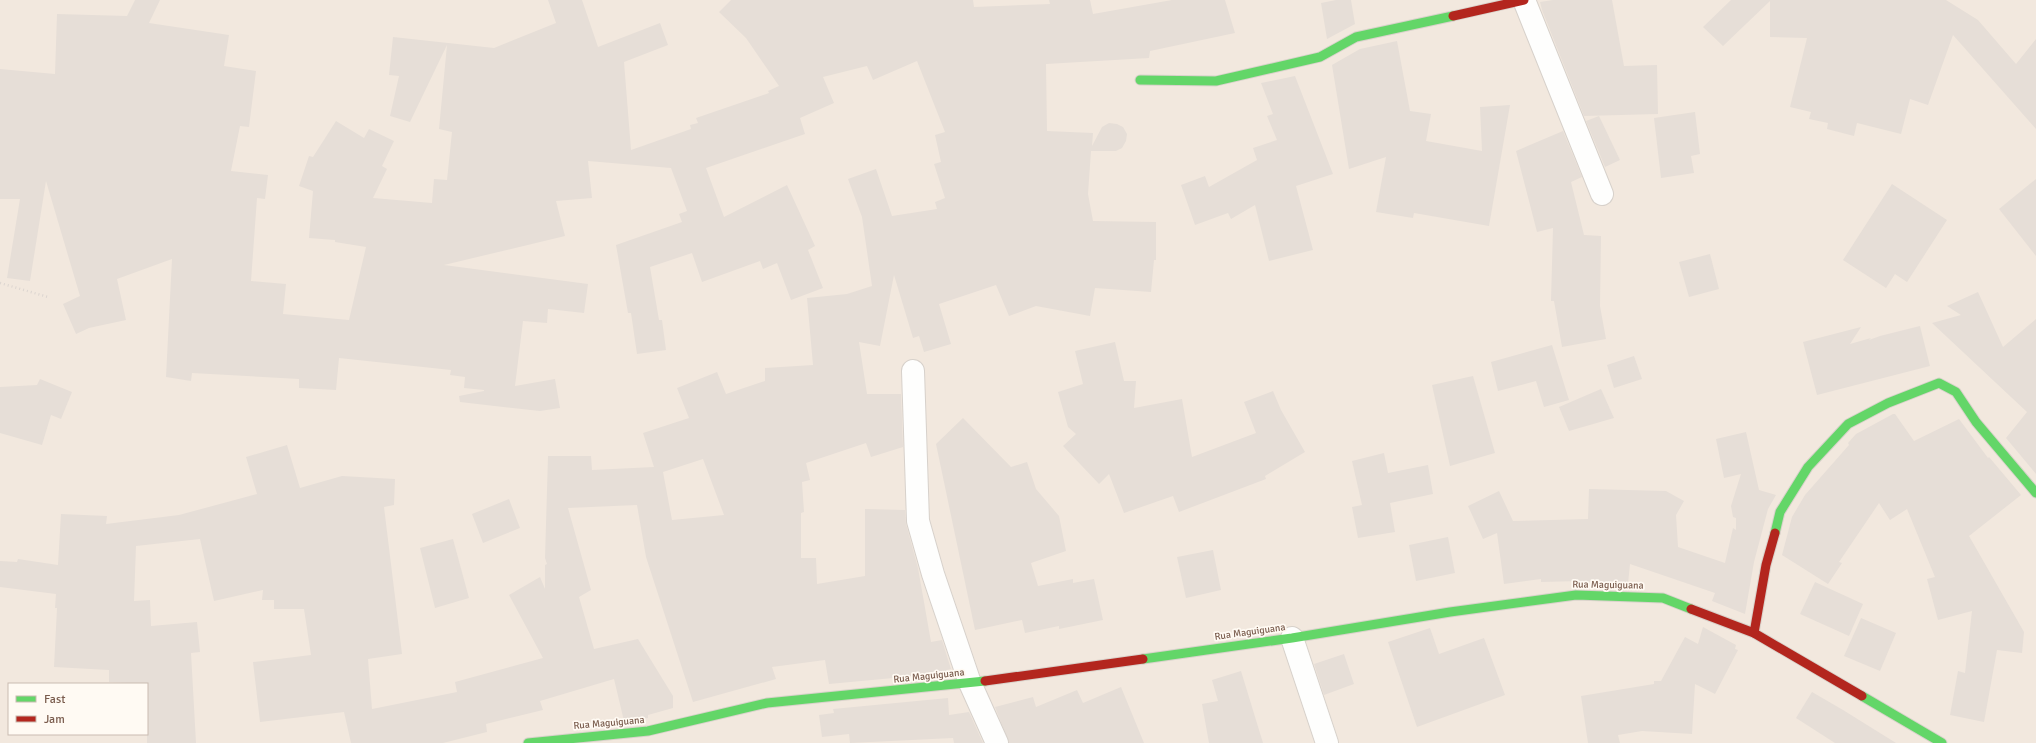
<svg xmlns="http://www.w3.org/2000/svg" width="2036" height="743" font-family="Signika,sans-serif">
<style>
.residential{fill:#f2e8de;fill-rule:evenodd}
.building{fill:#e6ded7;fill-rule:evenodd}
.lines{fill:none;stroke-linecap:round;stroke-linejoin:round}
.street-casing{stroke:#d7d1cb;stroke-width:24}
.fast-casing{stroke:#d9d2cb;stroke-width:11}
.jam-casing{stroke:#d9d2cb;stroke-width:11}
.path{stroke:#dcd5d0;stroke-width:2.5;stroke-dasharray:1 3;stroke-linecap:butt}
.street{stroke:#fefefd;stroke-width:22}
.fast{stroke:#63d668;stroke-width:9}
.jam{stroke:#b3261e;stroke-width:9}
.labels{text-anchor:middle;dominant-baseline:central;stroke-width:3.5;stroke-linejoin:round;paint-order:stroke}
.street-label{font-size:10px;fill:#7a5c4d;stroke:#fffaf3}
</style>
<rect width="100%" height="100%" fill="#f9f5f0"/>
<!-- residential -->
<path class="residential" d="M0,0h2036v743h-2036zM9,684h138v50h-138z"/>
<!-- building -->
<g class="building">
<path d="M135,0h25l-11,23 80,12 -5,31 32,5 -7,56 -9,-1 -9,45 37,4 -3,24 -8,-1 -6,83 35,3 -3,30 66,6 17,-73 -31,-5v-2l-26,-2 4,-47 -14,-5 10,-30 4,1 23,-36 28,17 5,-9 25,12 -12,25 5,3 -14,29 59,5 2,-24 13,1 5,-48 -13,-3 8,-84 -37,77 -20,-6 9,-40 -10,-1 4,-38 101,11 62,-25 -8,-23h34l16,47 62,-24 8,22 -44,17 7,88 60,-21 -1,-4 8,-2 -2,-5 73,-25 -1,-2 11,-5 -33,-48 -27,-26 12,-12h242l1,7 76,-3 -1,-4h41l3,14 79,-14h53l10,33 -85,18 -1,7 -103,6 1,67 46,2 -1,13 10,-19 7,-4 8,1 6,3 4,7 -1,7 -4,7 -6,3h-25l-3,43 5,27 63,1v38h-2l-3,32 -56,-4 -5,28 -54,-10 -27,10 -13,-31 -57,19 12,40 -27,8 -5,-16 -6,2 -19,-63 -14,71 -21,-4 8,52h34l2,53 -32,10 -5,-14 -60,20 4,17 -8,2 2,30 -3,1v45h15l1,26 48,-8v-67l40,1 1,14 12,44 13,74 11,-2 9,29 -4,1v3l-118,11 -4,-24 -53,7 4,12 -83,23 -47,-145 -9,-52 -69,3 23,82 -12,7 15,52 44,-10 35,57v12l-25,7v3l-24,3 -10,-42 -74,22 3,9 -57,14 1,8 -44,11h-92l-7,-31 -84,10 -7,-60 58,-7 -7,-46h-30v-9h-12l1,-10 -49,11 -14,-62 -64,7 -2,55 16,-1 1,26 46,-4 3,30 -9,1 5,90h-49v-59l-38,-2v-12l-55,-3 3,-59h-2l1,-14 -56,-7v-26l17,1 1,-3 40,6 3,-51 46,2 -1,8 73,-9 78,-21 -11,-37 41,-12 13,43 42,-12 53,3 -1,26 -10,2 18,147 -34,5 4,50 85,-17 -2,-10 88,-24 -34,-63 31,-18 5,12v-24l2,-1 -2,-6 3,-102h43l1,14 62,-3 -11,-34 46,-15 -12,-30 40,-16 9,22 39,-13v-13l48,-3 -6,-67 40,-4 25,-8 -10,-69 -14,-38 28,-10 16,47 45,-7 -2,-7 10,-4 -11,-34 7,-2 -6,-27 10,-3 -28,-71 -44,19 -6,-14 -44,11 11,26 -34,15 5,16 -99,34 18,49 63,-32 28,61 -7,4 15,38 -32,12 -14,-37 -14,6 -3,-8 -58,21 -10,-29 -42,14 9,53h3l4,30 -29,4 -6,-41h-3l-12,-68 66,-23 -3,-8 8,-3 -16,-43 -83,-7 4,37 -36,3 9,35 -121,29 144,19 -4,29 -36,-4 -1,14 -24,-2 -8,65 40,-7 5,29 -20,3 -80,-9 -1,-6 25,-5v-1l-20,-2 1,-11 -15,-2 1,-5 -112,-12 -3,32 -37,-2v-9l-107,-6 -1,8 -25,-4 6,-118 -55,20 9,41 -37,8 -13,6 -13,-30 17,-8 -34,-115 -16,100 -23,-3 13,-79h-20v-130l55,5 2,-60 70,2zM703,459l21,56 -52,5 -9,-48z"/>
<path d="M1336,0h15l4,24 -28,15 -6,-36z"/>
<path d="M1553,0h59l12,66 33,-1 1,49 -74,2 -42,-106 -2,-8z"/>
<path d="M1731,0h215l32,20 38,44 20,-25v90l-83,-94 -25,70 -18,-6 -9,35 -44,-11 -3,13 -27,-7 1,-6 -19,-4 2,-7 -21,-5 17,-69 -37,-1v-36l-47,45 -20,-19z"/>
<path d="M1397,41l13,70 21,3 -5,27 56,10 -2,-44 30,-2 -21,121 -75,-13 -1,5 -37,-6 10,-55 -37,12 -17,-104 28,-16z"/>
<path d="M1295,76l38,98 -37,12 17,64 -44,11 -14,-56 -24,14 -3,-6 -33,12 -14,-40 24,-9 4,11 48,-27 -4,-12 24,-8 -10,-24 6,-2 -12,-31z"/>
<path d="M1695,112l5,42 -9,2 3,17 -33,5 -7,-60z"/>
<path d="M1599,116l21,44 -15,7 -19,-46z"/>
<path d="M1563,131l19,46 -11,5 13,53 17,1 -1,70 6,33 -44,8 -8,-46h-3l2,-73 -16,4 -21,-81z"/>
<path d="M2036,179v77l-37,-47z"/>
<path d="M1892,184l55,36 -40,62 -12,-8 -9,14 -43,-28z"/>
<path d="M1710,254l9,35 -30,8 -10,-35z"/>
<path d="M1978,292l25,55 33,-28v155l-30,-36 21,-26 -95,-89 29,-8 -14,-9z"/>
<path d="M1920,326l10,40 -113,29 -14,-53 58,-15 -11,17 21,-6 -2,2 11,-4z"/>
<path d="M1115,342l9,39h12l-2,27 48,-9 10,58 64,-24 -12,-31 29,-11 8,19 24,42 -40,24 1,3 -87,33 -6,-16 -49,17 -15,-39 -10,10 -36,-38 13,-12 -8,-7 -10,-35 25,-8 -8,-33z"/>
<path d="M1552,345l17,55 -25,7 -8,-26 -38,10 -7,-29z"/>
<path d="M1634,356l8,23 -28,9 -7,-23z"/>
<path d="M1473,376l22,77 -45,13 -18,-81z"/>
<path d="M40,379l32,13 -11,27 -10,-4 -9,30 -42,-12v-46l37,-2z"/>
<path d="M1601,389l13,29 -45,13 -10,-24z"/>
<path d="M1893,414h2l19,27 45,-22 29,39 1,-1 32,38 -52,41 55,96 -2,21 -25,-3 -13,72 -34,-7 8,-44 7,2 7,-62 -34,9 -11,-41 8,-2 -28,-68 -17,11 -11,-17 -40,59 3,1 -14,21 -46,-29 10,-38 13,-22 44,-50 -1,-2 8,-9z"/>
<path d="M963,418l48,49 16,-5 9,27 23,27 7,35 -35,12 7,23 35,-7v4l21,-4 9,41 -44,9v-3l-34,7 -3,-13 -47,10 -39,-186z"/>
<path d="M1746,432l13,58 17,5 -8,14 -14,53 -9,52 -33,-13 3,-8 -85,-29 -2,20 -48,-3 -39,1v-3l-37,5 -7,-51 -14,6 -15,-33 31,-15 14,30 75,-2 1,-30 77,2 18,10 -8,14 2,32 47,16 8,-35 3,2v-12l-3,-1 -2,-11 10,-32 -17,4 -8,-39z"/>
<path d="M1384,453l4,20 40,-8 5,29 -43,9 5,29 -37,6 -6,-31 10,-2 -10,-44z"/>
<path d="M509,499l11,29 -37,15 -11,-29z"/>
<path d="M1448,537l7,36 -39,8 -7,-36z"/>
<path d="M453,539l16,59 -34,10 -15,-60z"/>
<path d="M1213,550l8,40 -35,8 -9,-41z"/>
<path d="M1815,582l48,22 -14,32 -49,-22z"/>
<path d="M1861,618l35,15 -16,38 -36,-15z"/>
<path d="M1703,627l33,18 -1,4 3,1 -23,44 -20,-10 -3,50 -50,-3 -24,4 2,8h-32l-7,-47 73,-12v-3h7l24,-44 13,7z"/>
<path d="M1430,628l9,26 45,-16 21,57 -88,32 -29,-85z"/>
<path d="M1344,654l10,30 -30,11 -10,-31z"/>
<path d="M1241,671l22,72h-54l-7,-39 16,-3 -6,-21z"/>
<path d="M1121,687l23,56h-135l-14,-36 38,-10 3,10 41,-17 6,13z"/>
<path d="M1812,692l31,18 53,33h-61l-39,-25z"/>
<path d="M948,698l1,17 20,-3 14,31h-29l-1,-5 -103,5 -1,-9 -27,3 -3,-22 15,-2 -1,-4z"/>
</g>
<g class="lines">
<defs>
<g id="street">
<path d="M1524,0l78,194"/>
<path d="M913,371l5,150 15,53 37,109 27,60"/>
<path d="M1292,638l35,105"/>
</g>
<g id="fast">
<path d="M1140,80l76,1 104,-24 36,-20 97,-21"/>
<path d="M1775,533l5,-21 28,-45 40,-43 40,-21 51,-20 17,9 20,30 60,71"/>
<path d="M1143,659l149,-21 158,-26 126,-17 87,3 28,11"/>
<path d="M1862,696l80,47"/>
<path d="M528,743l120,-12 119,-28 218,-22"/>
</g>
<g id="jam">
<path d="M1453,16l71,-16"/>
<path d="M1691,609l63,24 108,63"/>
<path d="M1754,633l12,-68 9,-32"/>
<path d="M985,681l158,-22"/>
</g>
</defs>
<!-- street casing -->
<use href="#street" class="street-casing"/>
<!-- fast casing -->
<use href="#fast" class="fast-casing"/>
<!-- jam casing -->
<use href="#jam" class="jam-casing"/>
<!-- path -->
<path class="path" d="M0,283l48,14"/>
<!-- street -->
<use href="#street" class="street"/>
<!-- fast -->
<use href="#fast" class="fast"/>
<!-- jam -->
<use href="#jam" class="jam"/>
</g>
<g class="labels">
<!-- street labels -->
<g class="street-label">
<text transform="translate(1608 585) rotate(1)">Rua Maguiguana</text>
<text transform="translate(1250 632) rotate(-8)">Rua Maguiguana</text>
<text transform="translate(929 676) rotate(-6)">Rua Maguiguana</text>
<text transform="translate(609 723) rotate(-5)">Rua Maguiguana</text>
</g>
</g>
<!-- legend -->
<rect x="8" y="683" width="140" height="52" fill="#fffaf3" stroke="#cabbb1"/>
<rect x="16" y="696" width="20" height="6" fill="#63d668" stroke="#cabbb1"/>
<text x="44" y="703" font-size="12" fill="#7a5c4d">Fast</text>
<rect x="16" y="716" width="20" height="6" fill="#b3261e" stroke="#cabbb1"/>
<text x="44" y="723" font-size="12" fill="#7a5c4d">Jam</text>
</svg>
